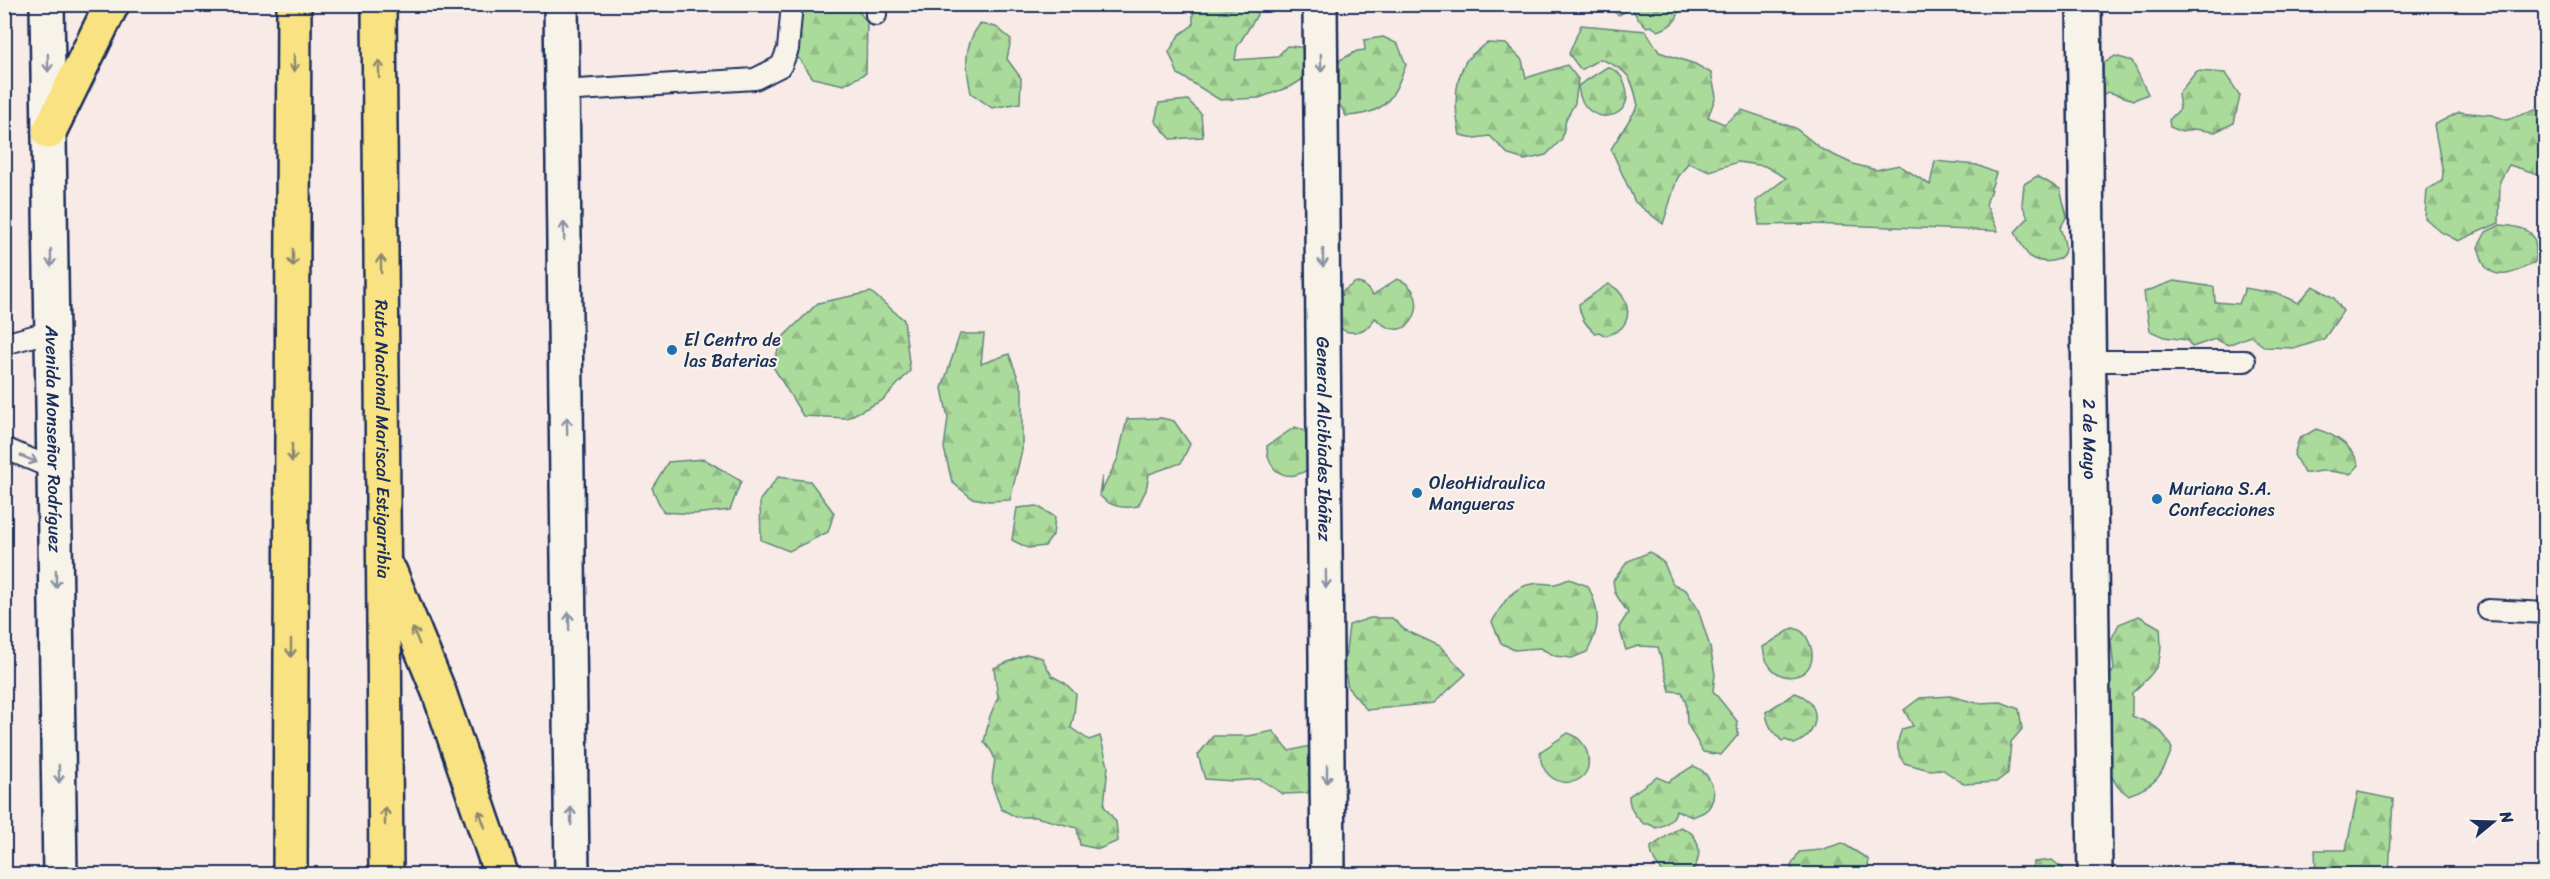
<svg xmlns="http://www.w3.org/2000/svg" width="2550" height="879" font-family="Sriracha,sans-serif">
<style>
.forest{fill:url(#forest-firs);stroke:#63857c;stroke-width:1.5}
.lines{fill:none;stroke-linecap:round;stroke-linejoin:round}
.lane-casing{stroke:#1b2f5e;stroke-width:24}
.street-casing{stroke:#1b2f5e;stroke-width:38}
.secondary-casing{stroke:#1b2f5e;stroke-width:38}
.highway-casing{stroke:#1b2f5e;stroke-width:38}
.lane{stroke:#f7f3e8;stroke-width:20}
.street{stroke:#f7f3e8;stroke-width:33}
.secondary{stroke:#f7f3e8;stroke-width:33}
.highway{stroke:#f8e281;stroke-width:33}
.oneway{stroke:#8991a3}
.oneway2{stroke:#8a8870}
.poi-dot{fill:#1f6fb2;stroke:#f7f3e8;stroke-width:2}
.labels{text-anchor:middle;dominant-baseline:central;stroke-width:4.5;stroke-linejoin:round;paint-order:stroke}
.poi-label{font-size:18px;fill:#1b2f5e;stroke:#f7f3e8;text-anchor:start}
.street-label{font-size:18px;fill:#1b2f5e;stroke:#f7f3e8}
</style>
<defs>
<pattern id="forest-firs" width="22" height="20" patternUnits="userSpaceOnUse" patternTransform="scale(1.5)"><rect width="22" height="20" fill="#abdb9b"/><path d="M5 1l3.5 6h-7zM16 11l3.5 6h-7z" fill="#93bc88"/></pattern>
</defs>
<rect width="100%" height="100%" fill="#f8eae6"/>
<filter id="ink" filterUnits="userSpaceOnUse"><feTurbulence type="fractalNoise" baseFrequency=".0167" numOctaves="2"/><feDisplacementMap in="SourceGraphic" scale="12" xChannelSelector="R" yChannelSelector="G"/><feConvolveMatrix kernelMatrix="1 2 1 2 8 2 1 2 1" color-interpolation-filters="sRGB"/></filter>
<g filter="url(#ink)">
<!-- forest -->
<g class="forest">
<path d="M812,5h42l13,17 -1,51 -22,12 -31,-7 -19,-26 3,-35z"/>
<path d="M1193,5h62l2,10 -20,32 -2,13 42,-3 10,-11 22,2v27l-17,11 -33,12 -39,2 -42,-26 -9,-22 10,-17 14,-10z"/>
<path d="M1680,5c-1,15 -8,21 -22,26l-7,-5 -4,1 -9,-8 -6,-11 -13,7 -8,-5 -4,1 -8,-6z"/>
<path d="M980,24l16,3 15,12 -4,20 14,19 -1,25 -28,5 -21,-15c-5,-26 -9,-46 9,-69z"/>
<path d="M1581,25l65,6 13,21 36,12 16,9 5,23 -8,21 16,7 18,-14 53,18 28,22 30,14 23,6 23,-5 31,20 5,-24 42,4 19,8 -10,32 12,26 -188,-7 -51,1 -3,-24 30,-23 -21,-12 -27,-4 -28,9 -22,-8 -11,16 -14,45 -28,-22 -24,-53 27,-43c-6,-29 -9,-36 -38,-47l-19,11 -12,-16z"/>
<path d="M1383,37l15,7 8,21c-14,35 -20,49 -60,51l-12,-22v-16l6,-18 17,-9 8,-1 -1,-10z"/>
<path d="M1487,43l19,1 16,16 4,18 41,-13 11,14 -3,24 -9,16 -4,20 -16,16 -21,5 -16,-5 -19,-19 -15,2 -15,-3c-5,-23 -7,-52 6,-74 5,-7 15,-13 21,-18z"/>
<path d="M2115,56l17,5 16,33 -14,6 -26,-8 -6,3 -9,-4 4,-23z"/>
<path d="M1607,67c8,2 14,7 17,15 17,39 -42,50 -46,4z"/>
<path d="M2197,71l28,2 15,23 -6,27 -19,9 -21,-3 -12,3 -12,-5 -1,-7 11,-11 -2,-15z"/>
<path d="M1188,100l13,14 2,23 -32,2 -16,-18 4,-18z"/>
<path d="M2533,110l12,1v56l-7,7 -29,-9 -9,16 -1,42 -41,18 -17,-9 -16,-14 2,-28 15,-9 1,-8 -9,-48 25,-13 33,3 15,5z"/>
<path d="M2037,176l23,13 7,27 -7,12c2,6 5,14 5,19 0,17 -24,17 -35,10 -6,-6 -11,-17 -15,-25l13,-14 -6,-14 2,-20z"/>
<path d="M2500,225c28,2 40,6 35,37 -15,8 -36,21 -50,4 -3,-5 -5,-13 -7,-19l8,-15z"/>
<path d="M1397,279c38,11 15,76 -22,39 -9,15 -27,20 -39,6 -5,-5 -6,-15 -9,-22l29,-20 8,3 9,10z"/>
<path d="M2174,281l40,6 1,15 24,2 6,-16 34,6 19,9 15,-17 21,12 9,13 -19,28 -27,9 -32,-1 -15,-11 -22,9 -13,-6 -23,8 -5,-7 -23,-3 -14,-6 -6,-39z"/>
<path d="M1608,284c13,4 25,25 17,39 -4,8 -12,10 -19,13l-7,-4 -4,1c-10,-9 -15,-16 -16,-29z"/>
<path d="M871,292l33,28 6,51 -27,29 -36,18 -44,-2 -31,-51 12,-29 34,-33z"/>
<path d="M960,334h24l-3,30 28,-10 13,35v61l-12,50 -21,1 -17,-3 -20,-16 -8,-34 4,-30 -6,-30z"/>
<path d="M1161,418l13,3 16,23 -9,19 -32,11 -3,16 -8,16c-17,3 -27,1 -39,-11l3,-19 -1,17 17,-35 9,-39z"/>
<path d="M1295,427c19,4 17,23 18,38 -21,20 -46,10 -46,-19z"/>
<path d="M2316,429c20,6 36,16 43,36l-8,9c-9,0 -20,-4 -27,-3 -7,0 -12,3 -20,2l-10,-18 5,-16z"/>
<path d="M704,459l37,22 -11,29 -36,4 -31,-2 -11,-24 16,-26z"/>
<path d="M778,477l32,4 24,32 -6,19 -39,19 -28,-11 -1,-40z"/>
<path d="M1037,506l18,11 -2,18 -8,11 -17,2 -16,-8 5,-32z"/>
<path d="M1650,552l14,11 9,21 13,6 12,19 12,38 5,27 -2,17 24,30 1,14 -17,20 -18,-3 -16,-29 -1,-19 -4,-12 -12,-1 -12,-44 -20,-1 -12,4 -7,-23 9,-14 -13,-20 -2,-12 15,-20z"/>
<path d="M1569,579l19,7c12,25 13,41 -1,66l-15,6 -17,-2 -15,-8 -26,2 -13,-7 -9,-21c10,-17 19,-35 40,-38 18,-3 16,5 37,-5z"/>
<path d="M2139,616l21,12c3,37 -1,40 -28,65v23c20,8 31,12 40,33 -10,27 -16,37 -44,46l-10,-8 -9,-15 -6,-88 11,-14 -3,-30 8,-16z"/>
<path d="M1370,618h22l13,12 35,16 26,28 -32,29 -67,7 -19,-22 -4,-21 5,-42z"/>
<path d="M1793,628c7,1 13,6 16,14 17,40 -42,50 -46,5z"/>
<path d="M1027,654l15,4 10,18 13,7 11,11 -2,21 -3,13 18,12 11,-4 8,30 -4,40 12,16 2,19 -19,8 -19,-4 -3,-17 -41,-11h-20l-15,-8c-2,-7 -6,-15 -8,-23 -4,-22 11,-22 -9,-44l6,-26 8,-19 -4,-29z"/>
<path d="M1795,693c28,8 26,42 -1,51l-8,-4 -4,1c-9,-9 -15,-16 -16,-29z"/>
<path d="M1950,696l27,7 24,-1 18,7 3,20 -11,13 -3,31 -12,9 -32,2 -22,-15 -13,1 -25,-7c-8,-13 -8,-20 -2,-34l11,-3 -9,-16 16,-12z"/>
<path d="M1273,731l16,20 21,-5 17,20 -20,27 -24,1 -23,-15 -27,2 -28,-2 -7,-24 15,-19h36z"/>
<path d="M1568,733c10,3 16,10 19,19 11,40 -47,41 -47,0z"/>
<path d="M1693,766c14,4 26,24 18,38 -3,8 -12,10 -19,13l-16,-7c-2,11 -11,15 -20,18l-7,-4h-5c-9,-8 -15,-15 -15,-28l28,-19 11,5z"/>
<path d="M2358,792l35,7 -4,75h-73l-1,-24h31z"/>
<path d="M1680,827c22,7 24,32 9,47h-23c-9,-7 -15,-15 -15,-27z"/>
<path d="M1842,843l26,16 1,15h-76l-2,-8 8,-14 21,-2z"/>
<path d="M2052,860l15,12 -1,2h-37l5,-12z"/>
</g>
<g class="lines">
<defs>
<g id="lane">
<path d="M876,15v-11"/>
<path d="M562,91l193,-12 26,-13 7,-17 4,-45"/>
<path d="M4,344l48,-13"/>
<path d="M2088,361h157"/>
<path d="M4,448l50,21"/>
<path d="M2488,610l58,3"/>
</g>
<g id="street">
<path id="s1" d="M1320,4l8,870"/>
<path id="s2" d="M2084,4l11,870"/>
</g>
<g id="secondary">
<path id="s3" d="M47,4l13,870"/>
<path d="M561,4l11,870"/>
</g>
<g id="highway">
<path id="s4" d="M379,4l7,870"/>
<path d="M49,132l63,-128"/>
<path d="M390,572l49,120 62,182"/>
<path d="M290,874l4,-870"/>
</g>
</defs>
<!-- lane casing -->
<use href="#lane" class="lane-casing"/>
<!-- street casing -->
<use href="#street" class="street-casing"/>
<!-- secondary casing -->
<use href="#secondary" class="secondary-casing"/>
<!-- highway casing -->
<use href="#highway" class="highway-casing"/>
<!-- lane -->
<use href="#lane" class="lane"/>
<!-- street -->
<use href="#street" class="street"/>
<!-- secondary -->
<use href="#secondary" class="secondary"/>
<!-- highway -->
<use href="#highway" class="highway"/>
</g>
<!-- one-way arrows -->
<defs><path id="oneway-shaft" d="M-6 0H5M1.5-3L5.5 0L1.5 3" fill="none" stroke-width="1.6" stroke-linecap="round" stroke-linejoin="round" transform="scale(1.5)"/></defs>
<g class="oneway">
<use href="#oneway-shaft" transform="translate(48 63) rotate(89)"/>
<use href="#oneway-shaft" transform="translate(1321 63) rotate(89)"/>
<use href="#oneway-shaft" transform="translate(564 231) rotate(-91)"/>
<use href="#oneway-shaft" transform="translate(51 258) rotate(89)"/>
<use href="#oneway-shaft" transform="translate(1323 258) rotate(90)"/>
<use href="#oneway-shaft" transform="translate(567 426) rotate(-91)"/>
<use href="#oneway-shaft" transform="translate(29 459) rotate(22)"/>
<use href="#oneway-shaft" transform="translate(56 579) rotate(89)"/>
<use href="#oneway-shaft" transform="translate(1326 579) rotate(89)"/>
<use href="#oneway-shaft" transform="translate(569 621) rotate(-91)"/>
<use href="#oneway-shaft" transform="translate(59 774) rotate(89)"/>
<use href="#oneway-shaft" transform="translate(1327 774) rotate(90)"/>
<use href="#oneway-shaft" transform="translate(571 816) rotate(-91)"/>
</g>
<g class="oneway2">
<use href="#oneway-shaft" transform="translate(294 63) rotate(90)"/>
<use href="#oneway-shaft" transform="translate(379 69) rotate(-91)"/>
<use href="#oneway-shaft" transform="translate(293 258) rotate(90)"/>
<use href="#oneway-shaft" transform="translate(381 264) rotate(-91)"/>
<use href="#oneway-shaft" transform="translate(292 453) rotate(90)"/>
<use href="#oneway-shaft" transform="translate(416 636) rotate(-112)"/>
<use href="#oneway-shaft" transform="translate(291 648) rotate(90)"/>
<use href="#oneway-shaft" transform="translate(385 816) rotate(-90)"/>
<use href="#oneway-shaft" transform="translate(482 819) rotate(-109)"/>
</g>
</g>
<!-- markers -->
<g class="poi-dot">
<circle cx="672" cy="350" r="6"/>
<circle cx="1417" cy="493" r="6"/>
<circle cx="2157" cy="499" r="6"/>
</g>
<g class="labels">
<!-- poi labels -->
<g class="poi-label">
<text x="684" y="340">El Centro de<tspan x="684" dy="21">las Baterias</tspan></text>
<text x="1429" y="483">OleoHidraulica<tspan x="1429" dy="21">Mangueras</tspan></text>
<text x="2169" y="489">Muriana S.A.<tspan x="2169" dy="21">Confecciones</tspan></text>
</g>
<!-- street labels -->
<g class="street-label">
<text stroke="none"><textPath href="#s4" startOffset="435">Ruta Nacional Mariscal Estigarribia</textPath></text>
<text stroke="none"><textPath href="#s1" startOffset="435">General Alcibíades Ibáñez</textPath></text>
<text stroke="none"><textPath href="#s2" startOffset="435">2 de Mayo</textPath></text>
<text stroke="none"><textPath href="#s3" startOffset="435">Avenida Monseñor Rodríguez</textPath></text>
</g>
</g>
<!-- margin -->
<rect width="2550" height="879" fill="none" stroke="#f7f3e8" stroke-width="24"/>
<rect x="12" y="12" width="2526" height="855" fill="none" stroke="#1b2f5e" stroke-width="2" filter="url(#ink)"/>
<!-- north arrow -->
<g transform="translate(2493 822) rotate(71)" stroke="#f7f3e8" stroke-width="4.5" paint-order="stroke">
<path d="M0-4.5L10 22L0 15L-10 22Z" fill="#1b2f5e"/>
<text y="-9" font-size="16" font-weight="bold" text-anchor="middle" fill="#1b2f5e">N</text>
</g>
</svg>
